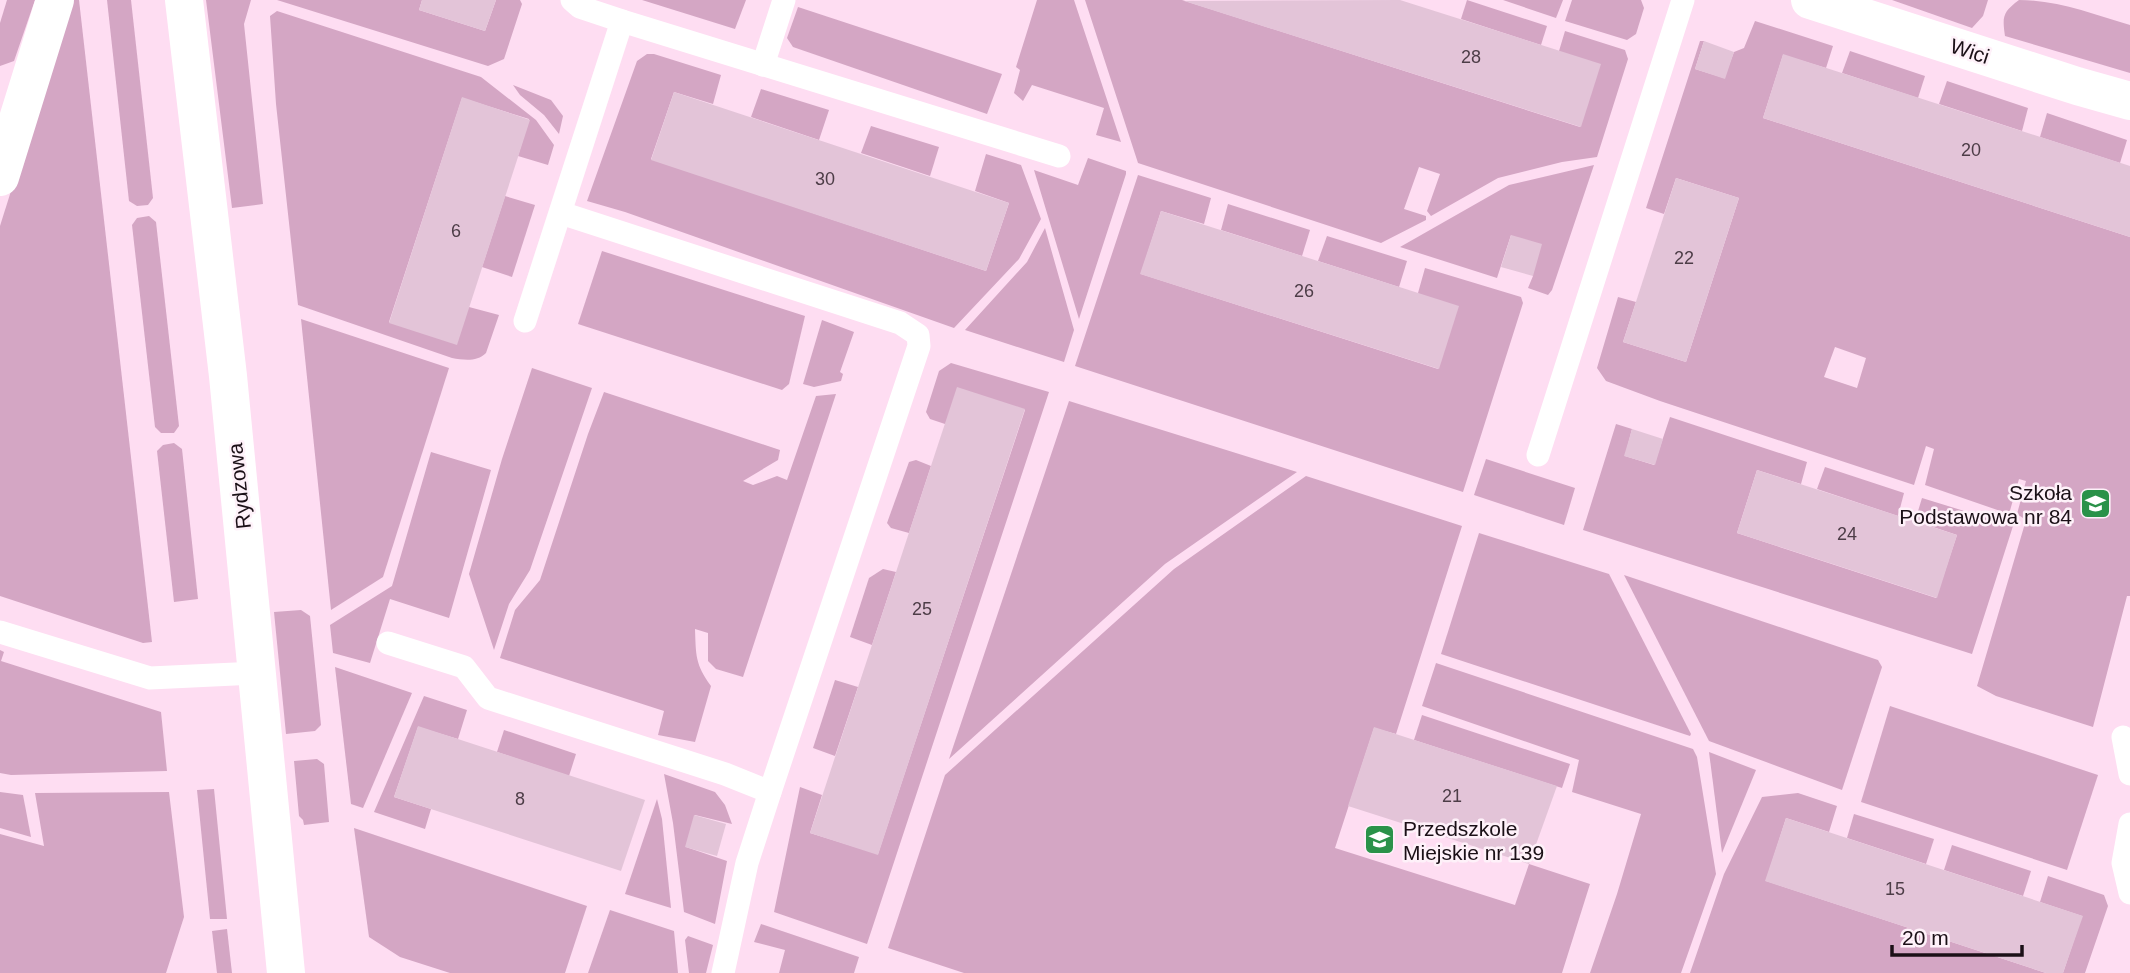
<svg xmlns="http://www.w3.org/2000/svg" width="2130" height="973" font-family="Arial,sans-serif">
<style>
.green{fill:#d4a6c4;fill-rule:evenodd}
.building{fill:#e3c4d8}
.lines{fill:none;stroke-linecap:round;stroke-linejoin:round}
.service{stroke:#fff;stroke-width:23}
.minor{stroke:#fff;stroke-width:38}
.tertiary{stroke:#fff;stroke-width:38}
.labels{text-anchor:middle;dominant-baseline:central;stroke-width:5;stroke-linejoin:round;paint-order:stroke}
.number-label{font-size:18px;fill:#4d3d47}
.street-label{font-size:21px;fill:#1b1017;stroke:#fef1f9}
.poi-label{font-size:21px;fill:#1b1017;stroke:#fef1f9;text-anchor:end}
</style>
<rect width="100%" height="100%" fill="#feddf2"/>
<!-- green -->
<g class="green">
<path d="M7,0h28l-21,61 -14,5v-43z"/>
<path d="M71,0h8l73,642 -9,1 -143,-47v-370z"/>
<path d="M107,0h24l22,198 -5,7 -11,1 -8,-5z"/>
<path d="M206,0h45l-7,24 19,180 -31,4z"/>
<path d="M277,0h145l-3,10 66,21 11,-31h24l2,4 -18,55 -16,7z"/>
<path d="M642,0h104l-11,29z"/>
<path d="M1037,0h37l47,142 -25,-7 8,-27 -72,-23 -9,16 -9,-8 6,-23 -4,-3z"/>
<path d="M1085,0h97l398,127 -21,-76 6,-20 60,19 3,9 -31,98 -35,5 -64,16 -67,38 -4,-5 13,-37 -21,-7 -15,42 22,7v4l-45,23 -243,-80z"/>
<path d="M1467,0l80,26 -6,19 -80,-26z"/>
<path d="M1503,0h60l-7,18z"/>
<path d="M1572,0h69l3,8 -8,26 -9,6 -62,-19z"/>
<path d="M1892,0h96l-5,16 -11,12z"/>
<path d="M2019,0c38,0 74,14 111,25v48l-125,-37c-3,-20 -2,-24 14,-36z"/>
<path d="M798,7l204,67 -15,40 -194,-67 -6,-9z"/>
<path d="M277,11l204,66 55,43 18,25 -6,20 -30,-9 11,-37 -67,-21 -73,224 80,-15 30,8 -13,38c-9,9 -22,7 -34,5l-154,-53 -22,-201 -6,-88z"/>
<path d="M1755,21l78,25 -7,22 -43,-13 -20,63 367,119v359h-3l-34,131 -97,-31 -19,-10 49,-166 -9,-6 9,-33 -7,-2 -10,35 -84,-29 9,-36 -8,-3 -12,39 -254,-84 -54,-20 -9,-13 21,-71 18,5 -13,40 63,20 53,-164 -63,-20 -12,36 -18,-6 54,-167h4l-9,28 29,9 10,-26 10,-4zM1835,347l31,11 -9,30 -33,-11z"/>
<path d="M1850,51l75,25 -7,22 -76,-25z"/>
<path d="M647,54h7l67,21 -8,29 -39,-12 -23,67 335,112 23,-68 -34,-12 11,-37 35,11 20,54 -22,40 -65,69 -329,-116 -38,-11 50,-140z"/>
<path d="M1947,81l81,27 -6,23 -83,-27z"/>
<path d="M513,85l38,15 12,16 -4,18 -15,-19 -24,-20z"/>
<path d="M761,89l68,21 -10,30 -68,-23z"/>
<path d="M2047,113l80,27 -7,23 -80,-26z"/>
<path d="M871,126l68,21 -9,29 -69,-23z"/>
<path d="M1088,158l38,13v3l-47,145 -45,-149 44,15z"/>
<path d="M1594,165l-42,125 -4,5 -20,-7 5,-12 -22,-41 -14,43 -97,-31 109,-62z"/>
<path d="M1138,175l73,23 -7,26 -43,-13 -20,63 297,95 -20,-76 7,-25 96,29 2,6 -60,189 -388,-126z"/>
<path d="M505,196l30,9 -23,72 -30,-10z"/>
<path d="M1228,204l82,26 -8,26 -81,-26z"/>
<path d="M149,216l7,6 23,204 -5,7h-13l-6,-6 -23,-202 5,-7z"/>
<path d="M1045,228l29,102 -10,32 -99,-32 62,-68z"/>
<path d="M1327,236l80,25 -8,26 -81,-26z"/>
<path d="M602,251l203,65 -16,68 -7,6 -204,-66z"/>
<path d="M301,319l148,49 -66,209 -52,33z"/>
<path d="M822,320l32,12 -14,40 3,2 -2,7 -27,6 -11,-3z"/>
<path d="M951,363l98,29 -182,552 -93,-32 26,-125 22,8 -12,38 68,21 147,-444 -80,14 -15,-5 -4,-7 13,-41z"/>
<path d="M532,368l60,20 -62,182 -21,34 -15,46 -25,-76 33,-115z"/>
<path d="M604,392l176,58 -2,10 -35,21 10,4 24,-9 10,4 29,-84 20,-2 -93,283 -27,-8 -8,-8v-28l-13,-4c1,26 0,35 16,57l-16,56 -37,-7 6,-24 -164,-53 15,-48 25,-30 48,-146z"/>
<path d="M1069,401l228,71 -132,92 -216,195z"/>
<path d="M1670,417l137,45 -6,22 -44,-14 -20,63 199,65 21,-63 -42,-14 7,-23 91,28 -41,128 -389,-124 33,-106 16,5 -7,27 29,9z"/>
<path d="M174,443l8,6 16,150 -24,3 -17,-151 6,-6z"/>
<path d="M431,452l60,18 -42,148 -59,-19 -20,64 -37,-10 -3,-28 62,-39z"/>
<path d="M1486,459l89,29 -11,37 -90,-30z"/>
<path d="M916,460l15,6 -22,67 -18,-5 -4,-5 22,-61z"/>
<path d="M1825,467l79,26 -6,23 -81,-27z"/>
<path d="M1306,476l156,50 -66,208 -22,-6 -39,120 180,57 14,-41 61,20 -28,89h-598l-76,-25 57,-173 229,-206z"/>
<path d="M1479,533l130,41 82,160 -1,2 -249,-82z"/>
<path d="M883,569l13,3 -24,73 -22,-8 19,-59z"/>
<path d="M1624,575l254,85 4,7 -40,123 -133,-49z"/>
<path d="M301,610l9,6 11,109 -6,6 -29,3 -12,-122z"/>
<path d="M0,650l4,2 -3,9 160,51 6,59 -156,4 -11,-2z"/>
<path d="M1436,663l257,86 4,8 19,117 -35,99h-91l27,-79 24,-80 -69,-22 7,-32 -157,-54z"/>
<path d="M335,667l77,26 -49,115 -12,-4z"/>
<path d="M835,680l23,7 -23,69 -22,-8z"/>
<path d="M424,696l43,14 -9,29 -40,-12 -24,70 37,12 -6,20 -51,-17z"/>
<path d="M1890,706l208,69 -31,95 -206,-68z"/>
<path d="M1422,715l148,49 -8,24 -148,-48z"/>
<path d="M504,730l72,24 -7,22 -72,-24z"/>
<path d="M1709,752l47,18 -34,83z"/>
<path d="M317,759l7,5 5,58 -25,3 -1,-5 -4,-4 -5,-55z"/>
<path d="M664,774l51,18 10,13 7,19 -37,-9 -9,32 41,14 -12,63 -31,-12 -11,-89z"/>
<path d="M214,789l13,130h-17l-13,-129z"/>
<path d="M0,792l23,3 8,42 -31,-9z"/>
<path d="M169,792l15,125 -18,56h-166v-139l44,12 -9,-53z"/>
<path d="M1798,793l39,13 -8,26 -43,-14 -20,63 280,92h-356l34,-99 38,-77z"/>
<path d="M657,799l5,20 9,89 -46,-14z"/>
<path d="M1854,814l80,25 -8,25 -79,-26z"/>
<path d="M354,828l233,78 -22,67h-115l-50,-16 -31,-20z"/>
<path d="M1952,845l79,26 -8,25 -79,-26z"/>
<path d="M2048,876l56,19 4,11 -23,67h-22l19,-57 -42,-14z"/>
<path d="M610,910l64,21 4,42h-90z"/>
<path d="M761,924l98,33 -5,16h-75l6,-23 -31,-8z"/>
<path d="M227,929l5,44h-15l-5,-42z"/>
<path d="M688,936l25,9 -7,28h-17l-4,-33z"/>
</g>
<!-- building -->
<g class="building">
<path d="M422,0h74l-11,31 -66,-21z"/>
<path d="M1400,0l201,64 -20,63 -397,-126z"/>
<path d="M1704,41l30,11 -9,27 -30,-10z"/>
<path d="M1783,54l347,112v71l-367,-119z"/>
<path d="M674,92l335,111 -23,68 -335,-111z"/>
<path d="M462,97l68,23 -73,225 -68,-22z"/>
<path d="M1676,178l63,20 -53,164 -63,-20z"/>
<path d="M1161,211l298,95 -20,63 -299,-95z"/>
<path d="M1511,235l31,9 -9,32 -32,-9z"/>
<path d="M957,387l68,22 -147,446 -68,-22z"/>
<path d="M1632,429l31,10 -8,26 -31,-9z"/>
<path d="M1757,470l200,65 -20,63 -200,-65z"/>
<path d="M418,726l227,74 -24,71 -227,-74z"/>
<path d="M1374,727l183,59 -28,78 -181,-58z"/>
<path d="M694,815l32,9 -9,32 -32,-9z"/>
<path d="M1786,818l297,98 -20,57h-17l-281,-92z"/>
</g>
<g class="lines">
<!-- service -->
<g class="service">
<path d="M622,21l437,135"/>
<path d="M763,65l21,-65"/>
<path d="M561,213l339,110 18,12 1,11 -149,446 -23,71 -24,110"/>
<path d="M525,321l97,-300 -42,-14 -8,-7"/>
<path d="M1538,455l145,-455"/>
<path d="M0,632l150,46 107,-5"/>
<path d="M388,643l76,24 24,31 237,76 45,18"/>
<path d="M2123,737l7,37"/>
<path d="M2130,824l-7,39 7,30"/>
</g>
<!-- minor -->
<g class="minor">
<path d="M1810,0l267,86 53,15"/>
<path d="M0,177l55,-177"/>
</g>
<!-- tertiary -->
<path class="tertiary" d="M184,0l44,376 58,597"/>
</g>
<!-- icons -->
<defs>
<symbol id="school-square" viewBox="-11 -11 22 22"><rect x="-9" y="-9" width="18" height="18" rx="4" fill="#2a9249" stroke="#fef1f9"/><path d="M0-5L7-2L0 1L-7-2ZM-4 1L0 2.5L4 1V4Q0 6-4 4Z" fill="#fff"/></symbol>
</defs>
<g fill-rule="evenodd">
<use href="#school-square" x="2078" y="486" width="35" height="35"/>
<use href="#school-square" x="1362" y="822" width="35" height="35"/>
</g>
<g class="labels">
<!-- number labels -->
<g class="number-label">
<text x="1471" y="57">28</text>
<text x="1971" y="150">20</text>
<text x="825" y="179">30</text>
<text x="456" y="231">6</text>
<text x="1684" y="258">22</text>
<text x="1304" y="291">26</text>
<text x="1847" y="534">24</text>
<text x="922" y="609">25</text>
<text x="1452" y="796">21</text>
<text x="520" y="799">8</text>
<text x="1895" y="889">15</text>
</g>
<!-- street labels -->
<g class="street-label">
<text transform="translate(1970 51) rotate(18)">Wici</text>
<text transform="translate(239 486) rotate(-96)">Rydzowa</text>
</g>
<!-- poi labels -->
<g class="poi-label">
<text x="2072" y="492">Szkoła<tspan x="2072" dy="24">Podstawowa nr 84</tspan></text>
<text x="1403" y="828" text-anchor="start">Przedszkole<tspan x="1403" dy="24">Miejskie nr 139</tspan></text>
</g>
</g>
<!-- scale -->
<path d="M1892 945v10h130v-10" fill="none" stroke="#1b1017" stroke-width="3.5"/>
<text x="1902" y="945" font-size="21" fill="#1b1017" stroke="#fef1f9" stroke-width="5" paint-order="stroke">20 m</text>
</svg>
